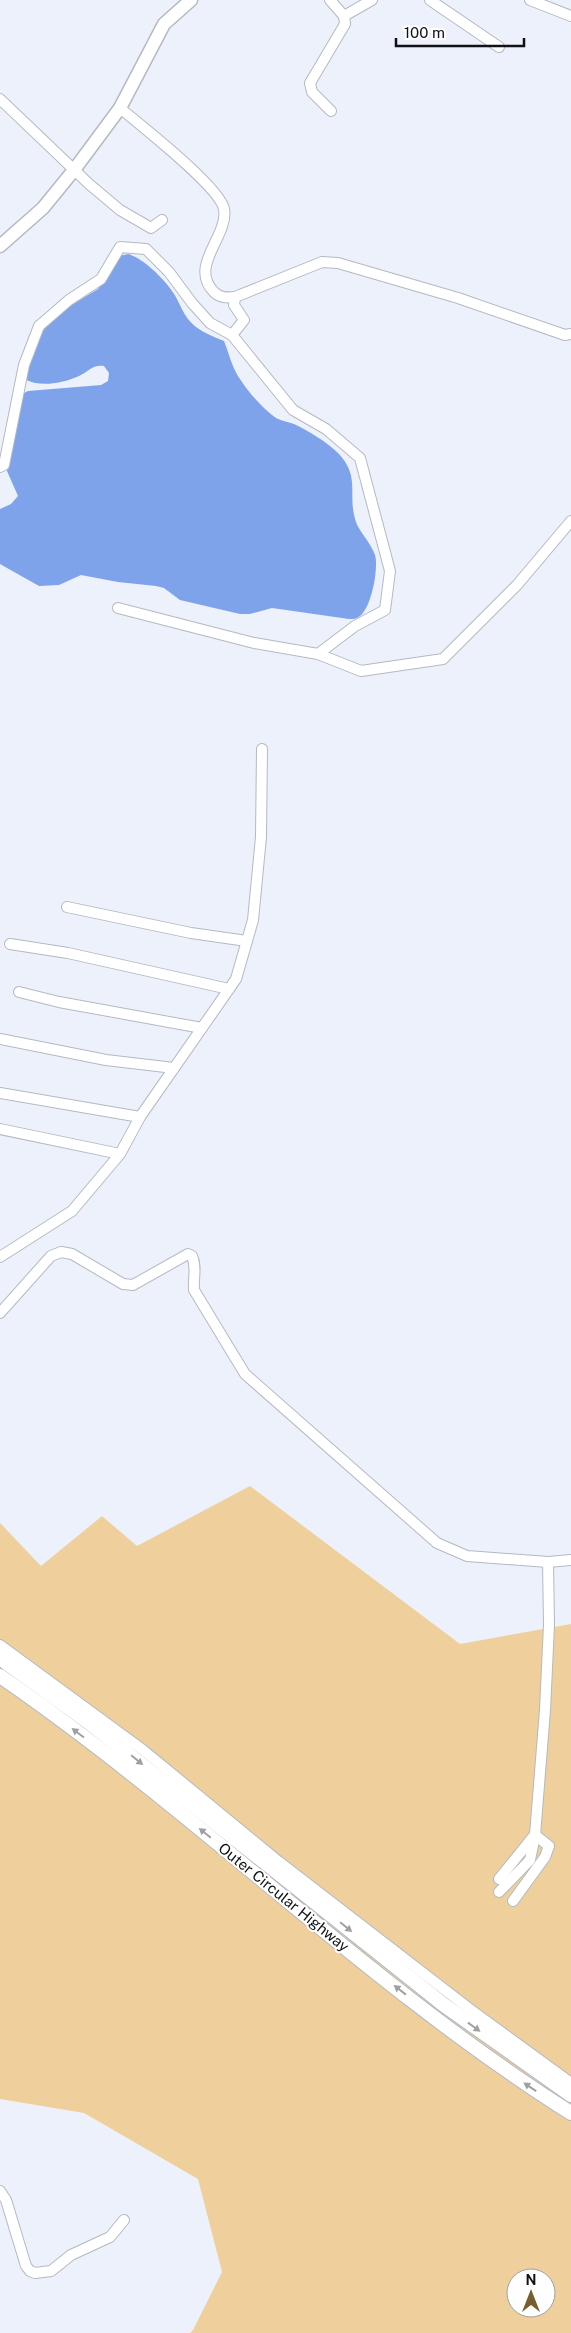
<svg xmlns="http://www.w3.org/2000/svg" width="571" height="2333" font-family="'Public Sans',sans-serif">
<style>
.green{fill:#efd09c;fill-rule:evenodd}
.water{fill:#7ea3ea}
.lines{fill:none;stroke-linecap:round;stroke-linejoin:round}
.minor-casing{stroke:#b4b9c2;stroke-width:12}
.major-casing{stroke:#b4b9c2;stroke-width:15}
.highway-casing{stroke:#b4b9c2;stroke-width:16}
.minor{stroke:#fff;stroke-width:10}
.major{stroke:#fff;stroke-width:12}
.highway{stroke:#fff;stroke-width:14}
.oneway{fill:#9fa0a1}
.labels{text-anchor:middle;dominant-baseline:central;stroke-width:4;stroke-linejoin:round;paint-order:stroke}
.street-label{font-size:15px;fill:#101215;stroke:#fefefe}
</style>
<rect width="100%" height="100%" fill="#ecf1fb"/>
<!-- green -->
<path class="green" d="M250,1486l210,158 111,-20v709h-381l3,-3 29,-58 -24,-93 -114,-66 -84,-14v-576l41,43 61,-50 35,30zM516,2278h30v30h-30z"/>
<!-- water -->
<path class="water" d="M128,254c15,4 35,24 44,37 9,12 10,25 24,36 8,6 18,10 28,14 5,12 8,27 16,38 9,14 23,30 36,39 6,3 13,4 18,6 15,7 33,18 45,30 21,23 9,39 16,65 3,12 15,22 20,36 4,13 -4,58 -18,63 -2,1 -5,1 -8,1l-77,-11 -22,6h-10l-60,-14 -16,-12 -8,-2 -38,-4 -37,-7 -22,10 -20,1 -39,-22v-55l11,-5 7,-8 -11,-25 13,-76 8,-4 73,-6 7,-4 1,-8 -5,-7c-11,-2 -16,6 -25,10 -15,7 -40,12 -54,3l9,-35 12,-17 24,-21 28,-17 21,-33z"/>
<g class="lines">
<defs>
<g id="minor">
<path d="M330,0l14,16 1,8 -35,59 2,9 19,19"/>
<path d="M430,0l69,47"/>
<path d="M530,0l41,16"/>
<path d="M344,16l28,-16"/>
<path d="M0,99l89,85 31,26 31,18 11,-8"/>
<path d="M120,108c20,17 100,79 104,101 5,27 -36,57 -10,83 6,6 13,6 21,5l87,-35 16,1 120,35 107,37 6,-1"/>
<path d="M232,335l61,75 33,19 34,29 30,113 -5,39 -30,16 -37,28"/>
<path d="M0,467l4,-2 20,-100 15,-39 30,-26 32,-21 19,-32 26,2 23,23 23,31 18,20 22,12 12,-15 -10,-15 1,-8"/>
<path d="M118,608l136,35 64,11 43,17 82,-12 74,-74 54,-64"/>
<path d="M67,907l124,26 56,8"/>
<path d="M10,944l58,9 161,36"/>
<path d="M19,992l40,10 143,26"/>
<path d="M0,1039l106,21 68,8"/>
<path d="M0,1093l140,24"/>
<path d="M0,1129l120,25"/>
<path d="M0,1257l72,-46 48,-57 20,-37 96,-138 17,-59 8,-83 1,-88"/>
<path d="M0,1313l51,-57 10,-4 11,2 51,30 10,1 55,-31 4,2c5,11 1,22 2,34l51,84 192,169 30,13 81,6 23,-2"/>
<path d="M0,1645l143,105 135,111 193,149 100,73"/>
<path d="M499,1879l34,-42"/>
<path d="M499,1892l31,-32 5,-25 10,-125 4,-85 -1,-63"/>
<path d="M513,1901l32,-44 4,-11 -14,-11"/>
<path d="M0,2191l6,9 20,66 4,5 5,2 16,-2 20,-16 39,-18 14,-17"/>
</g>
<path id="major" d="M0,246l43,-38 31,-38 46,-62 44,-84 27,-24"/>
<g id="highway">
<path d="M0,1658l87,63 357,284 127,90"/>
<path d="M0,1676c198,136 368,309 571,437"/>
</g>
</defs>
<!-- minor casing -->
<use href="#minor" class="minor-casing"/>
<!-- major casing -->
<use href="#major" class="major-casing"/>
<!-- highway casing -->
<use href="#highway" class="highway-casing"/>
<!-- minor -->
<use href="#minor" class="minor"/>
<!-- major -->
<use href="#major" class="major"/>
<!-- highway -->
<use href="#highway" class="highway"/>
</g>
<!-- one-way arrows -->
<defs><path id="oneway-solid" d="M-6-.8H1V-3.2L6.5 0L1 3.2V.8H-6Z" transform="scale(1.25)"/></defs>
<g class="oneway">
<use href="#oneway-solid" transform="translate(78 1733) rotate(-143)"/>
<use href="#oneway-solid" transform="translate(137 1760) rotate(39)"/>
<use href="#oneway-solid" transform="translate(205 1833) rotate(-141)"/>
<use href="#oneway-solid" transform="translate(346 1927) rotate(39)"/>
<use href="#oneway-solid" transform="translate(400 1990) rotate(-142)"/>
<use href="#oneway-solid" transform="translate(474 2027) rotate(36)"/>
<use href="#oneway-solid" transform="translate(530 2087) rotate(-146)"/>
</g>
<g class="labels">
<!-- street labels -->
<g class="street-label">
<text transform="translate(284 1897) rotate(39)">Outer Circular Highway</text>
</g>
</g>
<!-- north arrow -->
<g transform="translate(531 2293)"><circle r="24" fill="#fefefe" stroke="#9fa0a1"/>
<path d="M0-4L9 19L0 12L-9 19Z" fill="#775d2f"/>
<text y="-8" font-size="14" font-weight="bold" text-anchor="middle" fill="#101215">N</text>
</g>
<!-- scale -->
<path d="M396 38v8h128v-8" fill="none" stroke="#101215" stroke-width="2.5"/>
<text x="404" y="38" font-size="15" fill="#101215" stroke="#fefefe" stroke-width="4" paint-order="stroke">100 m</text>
</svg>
